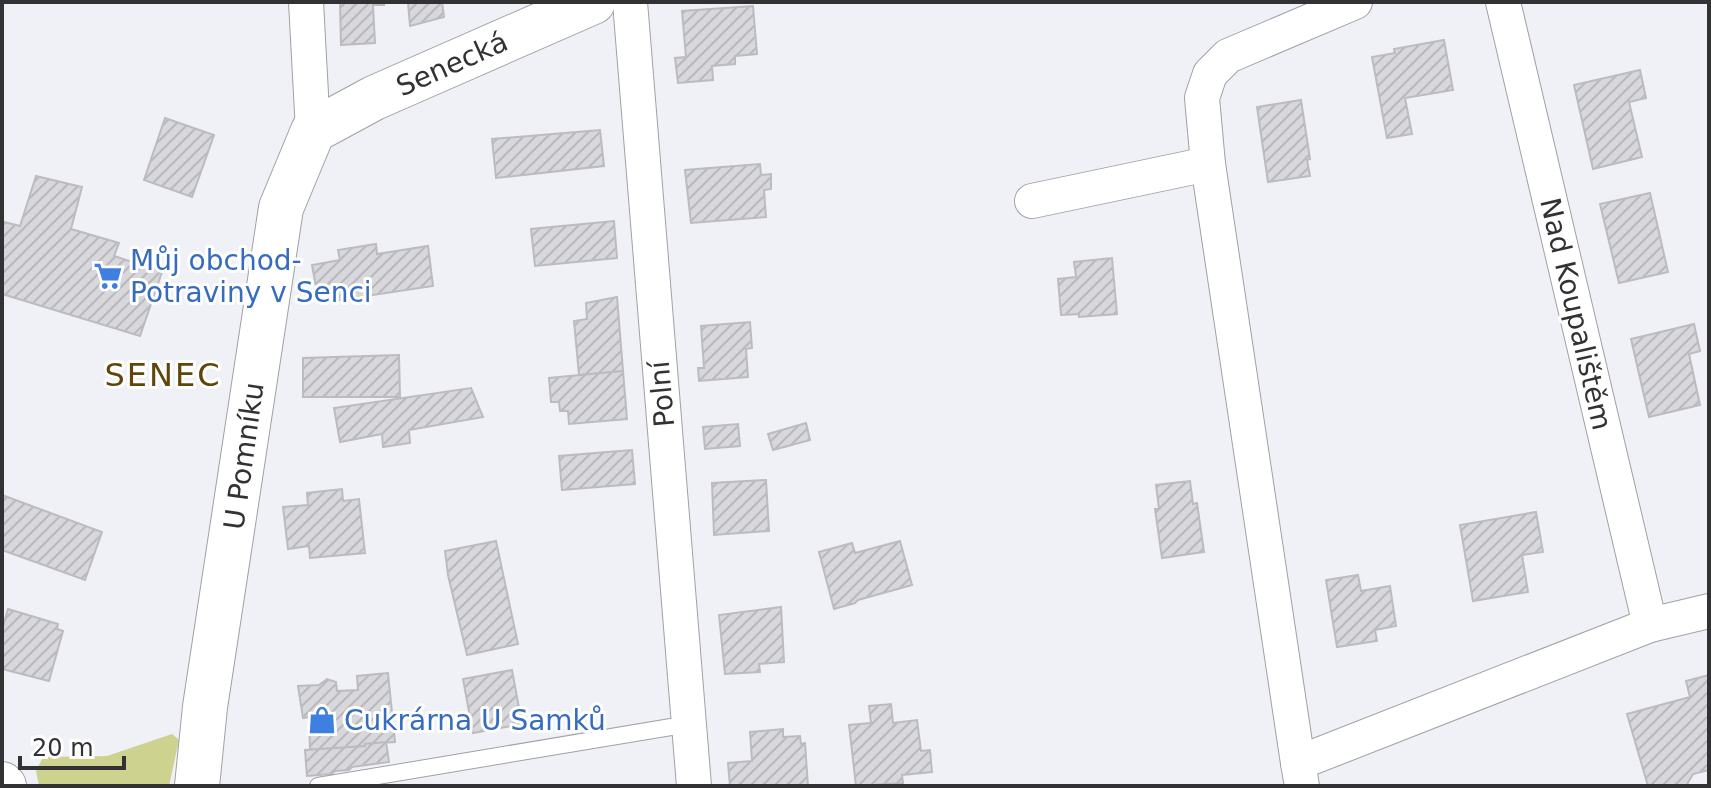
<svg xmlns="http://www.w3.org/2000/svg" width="1711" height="788" font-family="'DejaVu Sans',sans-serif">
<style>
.park{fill:#cdd38e}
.building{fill:url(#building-hatch);stroke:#bcbbc0;stroke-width:2}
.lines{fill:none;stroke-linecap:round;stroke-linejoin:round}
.lane-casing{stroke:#9fa1a6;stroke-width:18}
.street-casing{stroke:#9fa1a6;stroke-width:36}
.secondary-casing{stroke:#9fa1a6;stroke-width:46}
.lane{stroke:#fff;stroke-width:16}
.street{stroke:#fff;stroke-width:34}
.secondary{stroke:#fff;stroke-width:44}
.labels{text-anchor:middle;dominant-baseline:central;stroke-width:6;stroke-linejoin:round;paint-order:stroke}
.street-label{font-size:28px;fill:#323234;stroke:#fefefe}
.shop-label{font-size:28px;fill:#366cbe;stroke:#fefefe;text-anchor:start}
.quarter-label{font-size:32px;letter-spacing:2px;fill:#604508;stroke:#fefefe}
</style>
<defs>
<pattern id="building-hatch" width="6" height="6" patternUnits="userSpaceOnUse" patternTransform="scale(2)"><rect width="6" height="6" fill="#d7d7dc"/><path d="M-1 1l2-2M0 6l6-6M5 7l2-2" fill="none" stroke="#b9b9bd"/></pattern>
</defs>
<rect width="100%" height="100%" fill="#eff1f6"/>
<!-- park -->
<path class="park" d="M172,734l7,6 -10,46h-130l-3,-15 7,-14 64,-1z"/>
<!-- building -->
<g class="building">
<path d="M340,2h44v3h-11l2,38 -34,2z"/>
<path d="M408,2h34l2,15 -34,9z"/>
<path d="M753,6l4,48 -22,2v8l-23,2 1,14 -35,3 -3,-25 11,-1 -4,-46z"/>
<path d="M1444,40l9,50 -48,8 7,36 -25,4 -15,-81 23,-4 -1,-4z"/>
<path d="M1640,70l6,28 -17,4 13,55 -49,12 -19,-84z"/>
<path d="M1301,100l9,59 -3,1 3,16 -42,6 -11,-75z"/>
<path d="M165,118l49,17 -22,62 -48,-17z"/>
<path d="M600,130l4,36 -108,12 -4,-39z"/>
<path d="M760,164l1,11 10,-1v15l-7,1 2,27 -75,6 -6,-53z"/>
<path d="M36,176l46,11 -11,42 48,14 -5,13 48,16 -22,64 -138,-42v-67l2,-5 16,4z"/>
<path d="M1650,193l18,79 -49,11 -19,-79z"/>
<path d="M614,221l3,37 -82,8 -4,-37z"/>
<path d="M376,244l1,10 51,-8 5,40 -114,17 -7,-38 28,-5 -2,-10z"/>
<path d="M1112,258l5,56 -38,3v-3l-18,1 -3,-36 18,-2 -2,-15z"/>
<path d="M617,297l6,74 -44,4 -5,-54 13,-2 -1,-16z"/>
<path d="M750,322l2,26 -6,1 2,28 -49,4 -1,-13h6l-3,-42z"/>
<path d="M1694,324l6,27 -11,3 11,51 -51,12 -18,-78z"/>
<path d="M399,355l1,42h-97v-39z"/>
<path d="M623,371l4,48 -58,5 -1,-13h-8l-1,-9h-8l-2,-24z"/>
<path d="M471,388l12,29 -74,13 1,13 -27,4 -1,-13 -42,8 -6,-34z"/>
<path d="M806,423l4,17 -37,10 -5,-16z"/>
<path d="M738,424l2,22 -35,3 -2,-22z"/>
<path d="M632,450l3,34 -73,6 -3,-34z"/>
<path d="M766,480l3,51 -55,4 -2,-52z"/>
<path d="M1190,481l3,23 4,-1 7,49 -42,6 -7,-49h4l-3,-24z"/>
<path d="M342,489l1,12 16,-2 6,54 -55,5 -1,-12 -21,3 -5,-42 25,-2 -1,-12z"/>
<path d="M2,495l100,37 -17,48 -83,-30z"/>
<path d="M1536,512l7,40 -21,3 6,37 -55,9 -13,-76z"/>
<path d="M496,541l22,103 -51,11 -19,-80 -3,-24z"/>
<path d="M900,541l12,44 -54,15 -3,3 -21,6 -15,-57 33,-9 3,10z"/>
<path d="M1358,575l3,16 29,-5 6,40 -21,4 2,11 -40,6 -11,-67z"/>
<path d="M781,607l3,55 -25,2 1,8 -35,2 -6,-59z"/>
<path d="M8,609l50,15 -1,5 6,2 -14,50 -47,-12v-39z"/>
<path d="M512,670l10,54 -49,9 -10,-54z"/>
<path d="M388,673l7,69 -30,2v2l-53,5v-2h-2l-1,-32 -6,1 -5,-32 21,-1 8,-6 9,3 1,9 21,-1 -1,-14z"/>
<path d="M1709,675v95l-16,4 -7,12h-38l-21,-72 63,-17 -4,-16z"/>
<path d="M891,704l2,19 24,-3 4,31 9,-1 2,22 -30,3 1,8 -47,3 -7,-61 22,-2 -2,-17z"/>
<path d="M783,729v8l17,-1 1,8 4,-1 3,43h-78l-2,-23 24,-2 -2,-29z"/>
<path d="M386,742l3,20 -37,5 -3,3 -14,1 -3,3 -25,2 -2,-26 60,-4v-2z"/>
</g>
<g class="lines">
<defs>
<path id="lane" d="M318,786l371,-62"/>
<g id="street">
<path d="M306,2l7,129"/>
<path d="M630,2l64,784"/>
<path d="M1503,2l147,623"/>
<path d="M1032,201l176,-37"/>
<path d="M1298,763l-90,-599 -6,-66 8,-24 18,-18 127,-54"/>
<path d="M1302,786l-4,-23 352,-138 59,-14"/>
</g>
<g id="secondary">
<path d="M2,784l2,2"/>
<path d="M197,786l8,-79 76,-499 32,-77 61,-33 219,-96"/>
</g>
</defs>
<!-- lane casing -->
<use href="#lane" class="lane-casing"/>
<!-- street casing -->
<use href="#street" class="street-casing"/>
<!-- secondary casing -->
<use href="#secondary" class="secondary-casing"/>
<!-- lane -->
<use href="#lane" class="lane"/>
<!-- street -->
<use href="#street" class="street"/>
<!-- secondary -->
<use href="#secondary" class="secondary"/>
</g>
<!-- icons -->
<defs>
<symbol id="supermarket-bare" viewBox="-9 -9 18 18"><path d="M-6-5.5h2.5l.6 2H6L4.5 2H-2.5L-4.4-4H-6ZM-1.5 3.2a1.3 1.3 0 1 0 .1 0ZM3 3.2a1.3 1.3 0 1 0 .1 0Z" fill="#3f7fe0" stroke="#fefefe" stroke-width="2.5" paint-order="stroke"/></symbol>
<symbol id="shop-bare" viewBox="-9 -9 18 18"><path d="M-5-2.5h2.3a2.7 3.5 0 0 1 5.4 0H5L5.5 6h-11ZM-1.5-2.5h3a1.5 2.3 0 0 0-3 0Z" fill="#3f7fe0" stroke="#fefefe" stroke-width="2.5" paint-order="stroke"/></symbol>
</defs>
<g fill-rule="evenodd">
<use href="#supermarket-bare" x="88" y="256" width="40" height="40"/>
<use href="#shop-bare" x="302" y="700" width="40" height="40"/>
</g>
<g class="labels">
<!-- street labels -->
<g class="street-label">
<text transform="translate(452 64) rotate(-24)">Senecká</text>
<text transform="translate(1576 314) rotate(77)">Nad Koupalištěm</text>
<text transform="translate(662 394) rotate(-95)">Polní</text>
<text transform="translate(244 456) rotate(-82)">U Pomníku</text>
</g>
<!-- shop labels -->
<g class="shop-label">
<text x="130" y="260">Můj obchod-<tspan x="130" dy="32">Potraviny v Senci</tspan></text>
<text x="344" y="720">Cukrárna U Samků</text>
</g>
<!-- quarter labels -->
<g class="quarter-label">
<text x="163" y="375">SENEC</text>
</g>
</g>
<!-- border -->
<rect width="1711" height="788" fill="none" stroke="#323234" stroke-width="8"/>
<!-- scale -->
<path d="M20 756v12h104v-12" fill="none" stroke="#323234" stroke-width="4"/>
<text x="32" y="756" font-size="24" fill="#323234" stroke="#fefefe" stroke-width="6" paint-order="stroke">20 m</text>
</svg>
